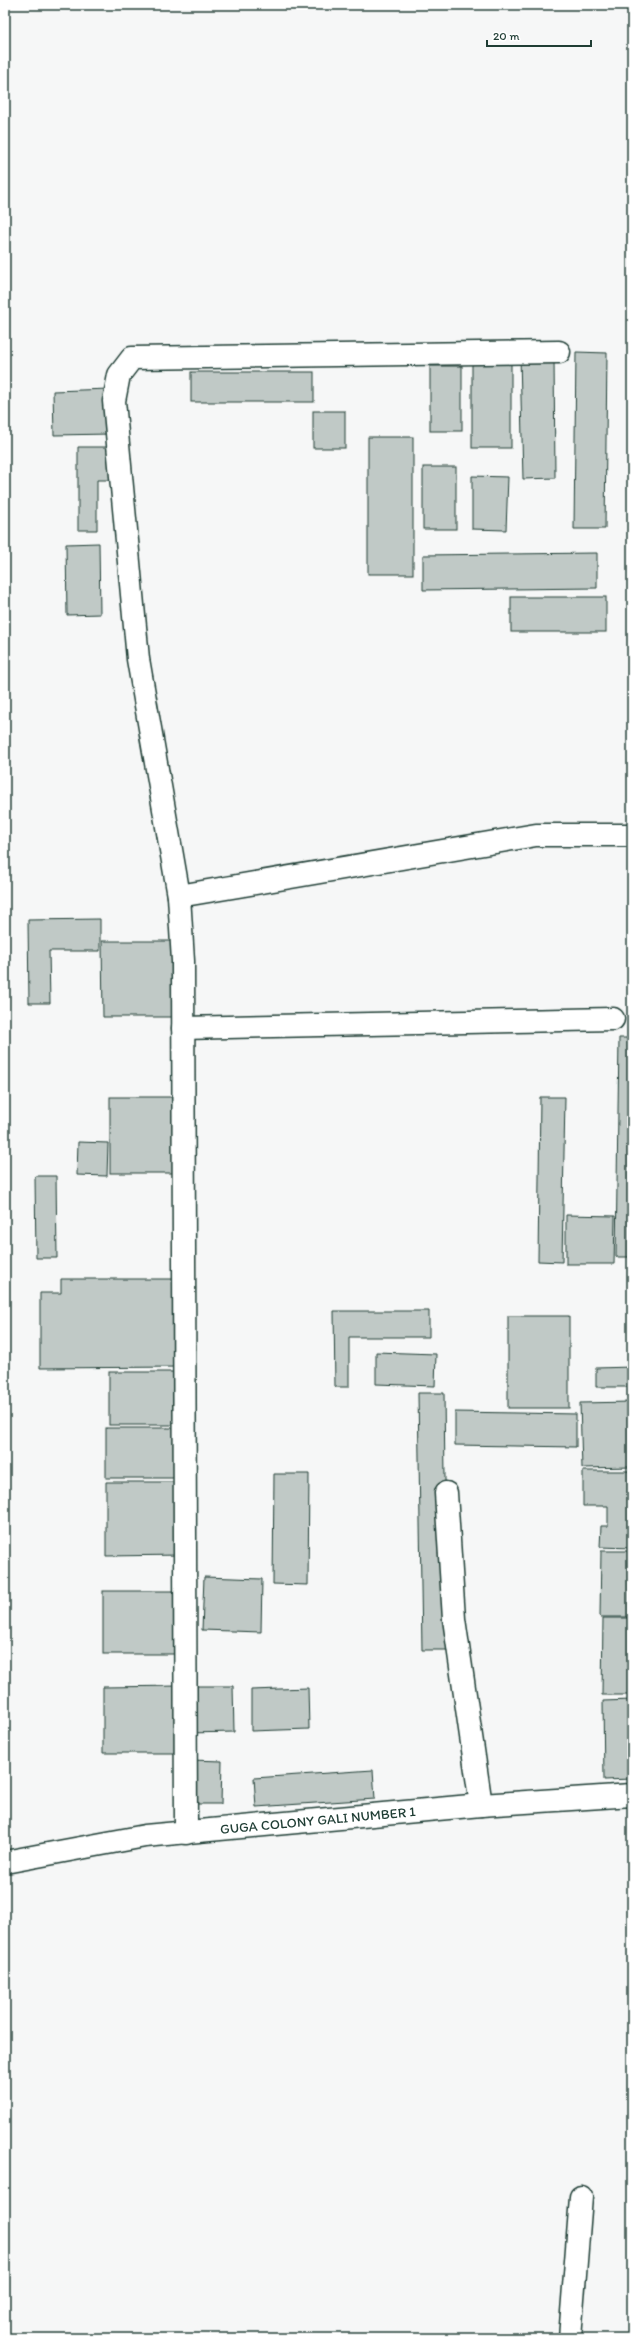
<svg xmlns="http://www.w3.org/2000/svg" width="637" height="2343" font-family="Itim,sans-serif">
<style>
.building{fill:#c0c9c6;stroke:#1f3d34}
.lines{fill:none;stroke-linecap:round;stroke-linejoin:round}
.minor-casing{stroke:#1f3d34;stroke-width:25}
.minor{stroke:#fff;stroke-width:22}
.labels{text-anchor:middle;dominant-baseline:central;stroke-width:3;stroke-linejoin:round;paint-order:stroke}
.street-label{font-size:14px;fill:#1f3d34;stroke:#fff}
</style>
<rect width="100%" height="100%" fill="#f6f7f7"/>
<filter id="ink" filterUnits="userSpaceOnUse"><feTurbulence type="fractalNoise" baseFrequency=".025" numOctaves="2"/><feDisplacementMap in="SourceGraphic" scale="8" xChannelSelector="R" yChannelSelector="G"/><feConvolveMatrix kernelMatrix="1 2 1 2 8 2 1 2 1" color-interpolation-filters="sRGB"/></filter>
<g filter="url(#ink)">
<!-- building -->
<g class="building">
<path d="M576,352l31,1 -2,176h-31z"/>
<path d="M520,357h34l1,121 -32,1z"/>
<rect x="472" y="361" width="39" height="87"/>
<rect x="430" y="366" width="32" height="65"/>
<rect x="191" y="372" width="123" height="30"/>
<path d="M109,389l1,45 -56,1 -1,-44z"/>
<rect x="313" y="411" width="32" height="37"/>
<rect x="368" y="437" width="45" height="137"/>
<path d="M78,447h32v33h-13v50h-19z"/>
<rect x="423" y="467" width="33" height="62"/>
<path d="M472,476l36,1 -2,53 -34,-1z"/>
<path d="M99,543l1,71 -33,1 -1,-71z"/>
<path d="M597,553v35l-174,2v-35z"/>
<rect x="511" y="597" width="95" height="35"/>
<path d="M100,919v32h-51l1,52h-21l-1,-83z"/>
<path d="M102,941h72v76h-71z"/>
<path d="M619,1038h13v219h-16z"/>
<rect x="110" y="1097" width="66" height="76"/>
<path d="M540,1097h25l-3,165 -24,-1z"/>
<path d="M78,1142l30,1 -1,33 -30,-1z"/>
<path d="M35,1176h21l1,82h-21z"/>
<path d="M566,1215l49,1 -1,48h-48z"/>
<path d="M61,1279h117v88l-138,1v-75h21z"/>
<path d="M334,1311h95v26h-80v50h-14z"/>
<rect x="508" y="1316" width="61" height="92"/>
<path d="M376,1352l60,2 -1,32 -59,-2z"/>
<path d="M632,1367v20h-36v-19z"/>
<rect x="109" y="1372" width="70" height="53"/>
<path d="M418,1393h26l3,257h-25z"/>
<path d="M632,1402v65l-50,1 -2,-65z"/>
<path d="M455,1412l121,2v33l-121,-2z"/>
<rect x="106" y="1428" width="77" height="50"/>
<path d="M583,1471h49v77l-32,-1 1,-21h7v-20h-25z"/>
<path d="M274,1474h35l-1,111 -35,-1z"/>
<path d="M106,1482h76v73l-76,1z"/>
<path d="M601,1551h31v66h-32z"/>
<path d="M204,1577l58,2 -1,53 -59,-2z"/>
<rect x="103" y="1591" width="77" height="63"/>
<path d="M603,1618h29v77h-30z"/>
<path d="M180,1686v67h-77v-66z"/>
<path d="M188,1686h45l1,46 -46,1z"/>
<path d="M308,1688l1,41 -58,2v-41z"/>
<path d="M632,1700v79l-28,1 -1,-79z"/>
<path d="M190,1760l32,1 -1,43h-31z"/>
<path d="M373,1770l2,29 -119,8 -2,-29z"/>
</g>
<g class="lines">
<defs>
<g id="minor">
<path d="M179,896l357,-61h96"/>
<path d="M183,1028l430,-9"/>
<path d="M446,1493l8,126 27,186"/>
<path d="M186,1833l-3,-872 -4,-65 -41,-237 -24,-258 5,-26 13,-17 427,-6"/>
<path id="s1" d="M5,1862l140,-26 336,-31 151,-10"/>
<path d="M570,2338l11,-141"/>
</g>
</defs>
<!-- minor casing -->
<use href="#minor" class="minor-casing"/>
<!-- minor -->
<use href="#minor" class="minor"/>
</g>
</g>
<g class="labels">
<!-- street labels -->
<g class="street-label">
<text stroke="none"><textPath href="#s1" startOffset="316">GUGA COLONY GALI NUMBER 1</textPath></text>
</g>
</g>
<!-- margin -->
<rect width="637" height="2343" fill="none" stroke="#fff" stroke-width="20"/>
<rect x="10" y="10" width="617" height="2323" fill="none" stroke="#1f3d34" stroke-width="1.5" filter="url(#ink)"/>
<!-- scale -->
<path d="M487 40v6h104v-6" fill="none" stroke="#1f3d34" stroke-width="2"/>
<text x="493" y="40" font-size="12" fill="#1f3d34" stroke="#ffffff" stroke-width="3" paint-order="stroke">20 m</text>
</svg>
